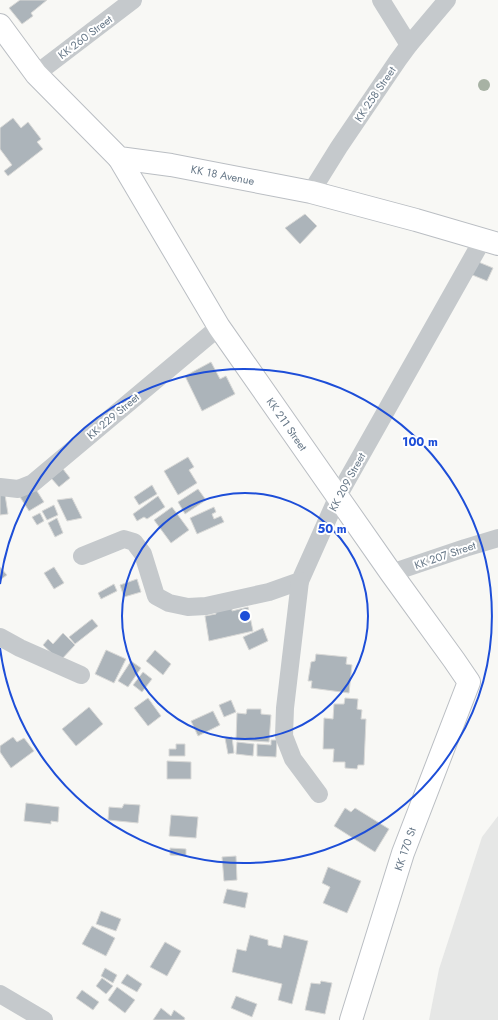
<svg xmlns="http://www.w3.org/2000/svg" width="498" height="1020" font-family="Jost,sans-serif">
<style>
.built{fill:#e6e7e6}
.building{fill:#acb4ba;stroke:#d9d9d7}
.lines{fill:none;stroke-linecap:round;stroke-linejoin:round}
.secondary-casing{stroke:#babec3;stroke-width:24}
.minor{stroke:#c5c9cc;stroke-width:18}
.secondary{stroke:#fff;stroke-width:22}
.tree{fill:#a7b2a4}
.ring{fill:none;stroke:#1d4ed8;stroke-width:2}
.labels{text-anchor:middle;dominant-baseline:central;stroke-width:4;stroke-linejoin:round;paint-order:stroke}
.street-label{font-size:11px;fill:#667787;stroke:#fff}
.centre{fill:#1d4ed8;stroke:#fff;stroke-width:2}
.ring-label{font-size:12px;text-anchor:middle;font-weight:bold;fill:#1d4ed8;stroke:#fff;stroke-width:4;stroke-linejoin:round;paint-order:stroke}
</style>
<rect width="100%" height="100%" fill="#f8f8f5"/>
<!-- built -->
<path class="built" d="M498,816v204h-69l10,-51 43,-132z"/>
<!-- building -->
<g class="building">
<path d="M20,0h27l-16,13 2,3 -11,8 -13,-16z"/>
<path d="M13,118l8,10 7,-6 13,17 -4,3 6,7 -35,27 -4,-5 8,-6 -12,-16v-21z"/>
<path d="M305,214l12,12 -17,18 -15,-16z"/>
<path d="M476,261l17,7 -6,13 -17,-7z"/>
<path d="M211,362l9,17 6,-3 9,18 -33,17 -17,-35z"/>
<path d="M188,457l6,10 -5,3 8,13 -19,12 -14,-24z"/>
<path d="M63,469l7,9 -11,9 -8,-9z"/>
<path d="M152,485l5,9 -18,11 -5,-8z"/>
<path d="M4,488l4,26 -8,1v-26z"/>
<path d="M35,488l9,14 -15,9 -9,-14z"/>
<path d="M198,489l8,11 -21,14 -7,-12z"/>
<path d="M158,496l7,11 -18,12 -3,-2 -7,4 -4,-7z"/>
<path d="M72,498l10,20 -15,3 -10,-21z"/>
<path d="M54,505l4,10 -11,5 -5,-9z"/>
<path d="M172,507l17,23 -18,13 -17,-23z"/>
<path d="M214,507l2,5 -4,2 2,5 7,-3 3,6 -27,12 -7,-16z"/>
<path d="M40,513l4,8 -7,4 -5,-8z"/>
<path d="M57,518l6,15 -8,4 -7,-14z"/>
<path d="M0,567l7,8 -7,5z"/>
<path d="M54,567l10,16 -10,6 -10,-16z"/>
<path d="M137,579l4,13 -17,5 -4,-12z"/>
<path d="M114,584l3,7 -16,8 -3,-6z"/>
<path d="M232,605v6l16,-4 5,24 -44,10 -4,-25 11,-2 -1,-6z"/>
<path d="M92,619l6,7 -23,18 -6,-7z"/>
<path d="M263,628l5,13 -19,9 -6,-13z"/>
<path d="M63,633l12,12 -15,16 -17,-16 5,-6 5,5z"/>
<path d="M106,650l20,9 -12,24 -19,-9z"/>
<path d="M155,650l16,14 -8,11 -17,-14z"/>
<path d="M316,654l31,3 -1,7 6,1 -3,28 -38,-5 1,-7h-4l3,-19 4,-1z"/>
<path d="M131,661l10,7 -13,19 -10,-6z"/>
<path d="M143,672l9,7 -10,13 -9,-7z"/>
<path d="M148,698l13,18 -13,10 -14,-18z"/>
<path d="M345,698l13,1 -1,10 5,1 -1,9h5l-2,46h-6l-1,4 -12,-1v-6h-12l1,-13h-11l1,-31 9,1 1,-15h10z"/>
<path d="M231,700l5,12 -12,5 -5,-12z"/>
<path d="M89,707l14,17 -27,22 -14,-17z"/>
<path d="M247,709h14v5l10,1 -2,27 -33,-2 1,-27 9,1z"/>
<path d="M213,711l7,14 -22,11 -7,-15z"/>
<path d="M13,737l4,5 7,-4 10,13 -23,17 -11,-16v-6z"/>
<path d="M232,737l2,16 -6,1 -3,-16z"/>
<path d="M271,740h6l-1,17 -19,-1v-12l14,1z"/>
<path d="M237,742l17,2 -1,12 -17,-2z"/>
<path d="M176,744h9v12h-16v-7h7z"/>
<path d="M167,761l24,1v17h-24z"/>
<path d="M26,803l33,4 -1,15 -7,-1v3l-27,-3z"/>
<path d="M124,804l16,1 -2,18 -30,-3 1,-13 13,1z"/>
<path d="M345,808l6,4 4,-4 34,21 -14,23 -41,-26z"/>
<path d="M171,815l27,2 -2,21 -27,-2z"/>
<path d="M170,848l16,1v7l-16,-1z"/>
<path d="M236,856l1,24 -13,1 -2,-24z"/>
<path d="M328,867l33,14 -14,32 -24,-10 7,-16 -8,-4z"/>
<path d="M227,889l21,4 -3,15 -22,-5z"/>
<path d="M101,911l20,8 -5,12 -20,-7z"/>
<path d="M92,926l23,12 -9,18 -24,-12z"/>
<path d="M250,935l18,5v5l13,3 3,-13 24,6 -16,63 -14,-4 4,-16 -50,-12 5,-23 9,2z"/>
<path d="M165,942l16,9 -14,25 -17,-9z"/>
<path d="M105,968l12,7 -4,8 -12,-7z"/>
<path d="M127,974l15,10 -5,8 -16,-9z"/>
<path d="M102,978l11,8 -7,8 -10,-8z"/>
<path d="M321,981l11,2 -7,31 -20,-4 6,-27 9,1z"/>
<path d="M117,987l18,13 -10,13 -17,-13z"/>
<path d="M82,990l17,12 -6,8 -17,-12z"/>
<path d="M236,996l21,8 -5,13 -21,-9z"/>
<path d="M161,1008l10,8 3,-6 11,8 -1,2h-31z"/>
</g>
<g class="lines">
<defs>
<g id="secondary">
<path id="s1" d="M0,25l36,49 83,84 52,7 140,27 105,28 82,24"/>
<path id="s2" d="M119,158l100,169 172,246 63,87 15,22 -66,171 -52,167"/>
</g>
</defs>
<!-- secondary casing -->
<use href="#secondary" class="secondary-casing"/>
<!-- minor -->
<g class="minor">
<path d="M381,0l28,45"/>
<path d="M36,74l97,-74"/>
<path d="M311,192l28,-45 59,-87 11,-15 38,-45"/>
<path d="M0,487l18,2 15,-6 186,-156"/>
<path d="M82,556l42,-17 10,3 9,12 13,42 13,7 19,4 18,-1 63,-14 31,-11 38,-85 145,-257"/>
<path d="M391,573l74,-25 33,-10"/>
<path d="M300,581l-15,127 -1,28 9,23 26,35"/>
<path d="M0,637l20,11 61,27"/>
<path d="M0,994l44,26"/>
</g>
<!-- secondary -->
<use href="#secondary" class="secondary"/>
</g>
<!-- trees -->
<circle class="tree" cx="484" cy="85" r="6"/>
<!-- distance rings -->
<g class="ring">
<circle cx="245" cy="616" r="123"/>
<path d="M0 584A247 247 0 1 1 0 648"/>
</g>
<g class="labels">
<!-- street labels -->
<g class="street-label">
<text transform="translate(85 37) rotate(-37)">KK 260 Street</text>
<text transform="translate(375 94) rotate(-56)">KK 258 Street</text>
<text stroke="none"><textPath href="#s1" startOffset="284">KK 18 Avenue</textPath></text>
<text transform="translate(113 416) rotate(-40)">KK 229 Street</text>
<text stroke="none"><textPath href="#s2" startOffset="315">KK 211 Street</textPath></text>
<text transform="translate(347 482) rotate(-62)">KK 209 Street</text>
<text transform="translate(445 555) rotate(-19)">KK 207 Street</text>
<text transform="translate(405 849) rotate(-71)">KK 170 St</text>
</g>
</g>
<circle cx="245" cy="616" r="6" class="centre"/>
<g class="ring-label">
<text x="420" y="446">100 m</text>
<text x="332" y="533">50 m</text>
</g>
</svg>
